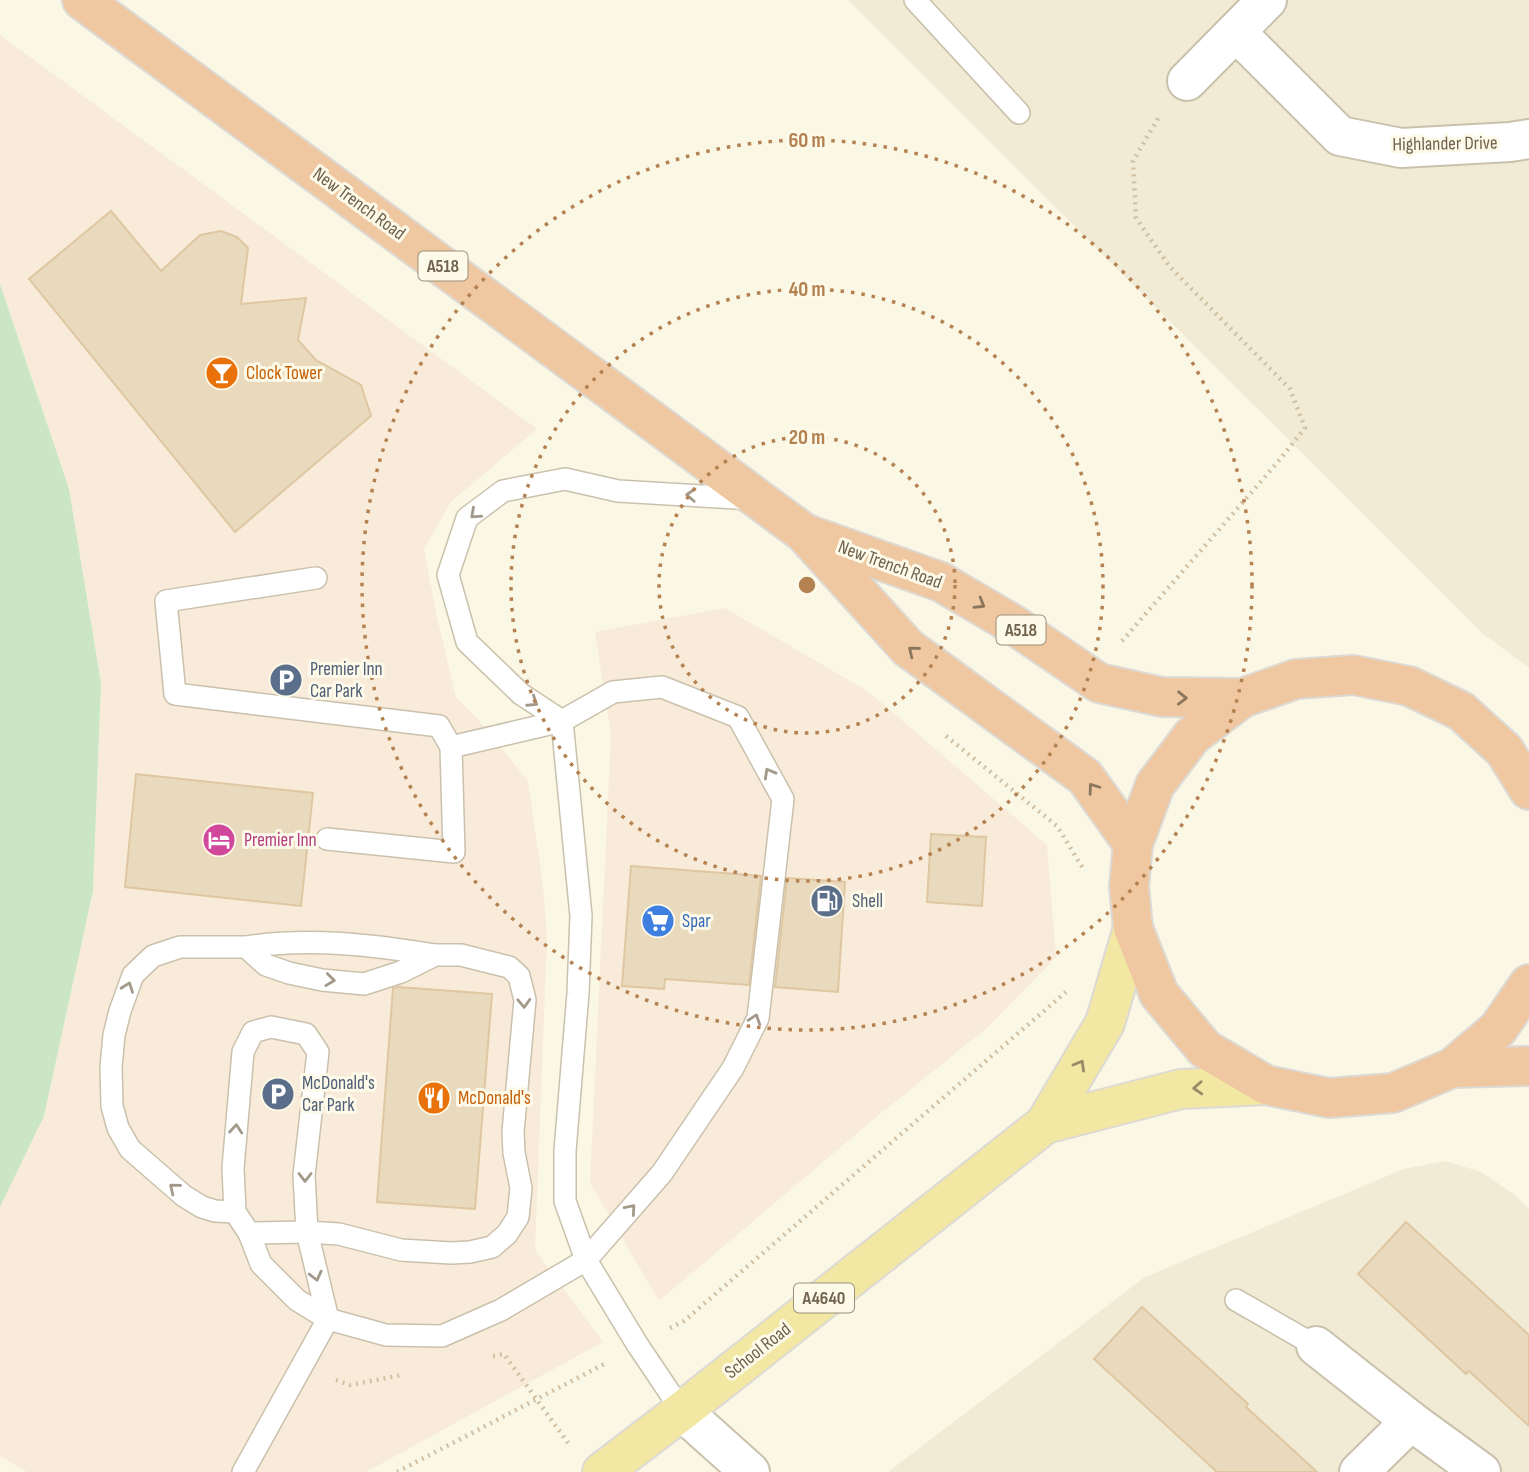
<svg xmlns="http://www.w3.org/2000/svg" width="1529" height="1472" font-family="'Sofia Sans Condensed',sans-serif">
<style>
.residential{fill:#f1ead4}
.commercial{fill:#f9ebd9}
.green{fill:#cae6c5}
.building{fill:#eadabd;stroke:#dec7a1;stroke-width:2}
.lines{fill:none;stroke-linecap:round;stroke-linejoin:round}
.lane-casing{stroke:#cac1ac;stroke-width:24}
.street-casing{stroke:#cac1ac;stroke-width:42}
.primary-casing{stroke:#ddd9d4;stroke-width:42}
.highway-casing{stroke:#ddd9d4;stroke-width:42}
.path{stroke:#d1c0a2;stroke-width:4.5;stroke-dasharray:2 5;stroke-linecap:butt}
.lane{stroke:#fff;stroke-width:21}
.street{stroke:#fff;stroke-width:38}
.primary{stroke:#f3e8a3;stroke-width:38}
.highway{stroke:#efc8a1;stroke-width:38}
.oneway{stroke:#a2998b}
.oneway2{stroke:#89765d}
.oneway3{stroke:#978a66}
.ring{fill:none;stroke:#b48151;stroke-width:3.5;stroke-dasharray:3.5 7}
.labels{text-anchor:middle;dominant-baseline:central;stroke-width:6;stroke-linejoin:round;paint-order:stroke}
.shield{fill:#fdfaea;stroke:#9a907b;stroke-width:2}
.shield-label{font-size:18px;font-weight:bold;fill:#70624c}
.street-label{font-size:19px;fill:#70624c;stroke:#fdfaea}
.food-label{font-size:19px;fill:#c56008;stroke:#fdfaea;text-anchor:start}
.service-label{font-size:19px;fill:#4e5e75;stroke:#fdfaea;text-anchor:start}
.hotel-label{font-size:19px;fill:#b23c85;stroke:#fdfaea;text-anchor:start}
.shop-label{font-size:19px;fill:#366cbe;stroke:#fdfaea;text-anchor:start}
.centre{fill:#b48151;stroke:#fdfaea;stroke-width:3.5}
.ring-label{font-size:21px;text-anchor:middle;font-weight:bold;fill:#b48151;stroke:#fdfaea;stroke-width:6;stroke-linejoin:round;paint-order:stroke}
</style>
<rect width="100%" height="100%" fill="#faf7e5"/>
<!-- residential -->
<g class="residential">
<path d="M848,0h681v668l-47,-35z"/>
<path d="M1445,1161l36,11 34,23 14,14v263h-641l257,-195 259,-108z"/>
</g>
<!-- commercial -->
<g class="commercial">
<path d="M0,35l537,394 -86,73 -27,47 13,68 19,80 20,20 52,64 15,104 4,51 -12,314 68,92 -237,130h-339l-27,-16v-249l44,-91 49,-225 8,-208 -32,-194 -69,-205z"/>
<path d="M725,608l144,84 178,153 9,112 -68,70 -113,91 -216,183 -69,-118 21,-448 -16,-103z"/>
</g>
<!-- green -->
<path class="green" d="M0,284l69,205 32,194 -8,208 -49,225 -44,91z"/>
<!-- building -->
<g class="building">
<path d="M111,211l50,60 39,-36 21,-4 16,6 11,11 -7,56 65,-6 -8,42 18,20 45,25 10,31 -136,116 -206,-253z"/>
<path d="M136,774l177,19 -12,113 -176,-19z"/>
<path d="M931,834l55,3 -4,69 -55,-4z"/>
<path d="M631,866l130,10 -12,109 -84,-6 -1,10 -42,-3z"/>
<path d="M787,878l58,4 -7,110 -63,-5z"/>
<path d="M398,987l94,7 -17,215 -98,-7 16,-214z"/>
<path d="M1406,1222l123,113v91l-60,-55 -3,3 -108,-100z"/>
<path d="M1142,1307l106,97 -2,3 71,65h-100l-123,-113z"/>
</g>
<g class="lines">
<defs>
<g id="lane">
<path d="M915,0l104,113"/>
<path d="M316,578l-150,23 9,93 264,32 12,21"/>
<path d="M562,721l19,195 -3,77 -13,158v50l21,59 51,84 45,67"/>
<path d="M562,721l-41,-27 -54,-52 -19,-67 19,-57 36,-27 62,-12 53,12 134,8"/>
<path d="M246,947c63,-10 127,-2 189,8"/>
<path d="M235,1212l-20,-1 -13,-4 -18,-11 -54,-47 -12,-21 -6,-22 -1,-39 3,-32 6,-24 13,-36 20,-19 27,-9h66l20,18 23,8 33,7 42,4 37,-12 34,-17h26l48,12 10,9 6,24 -12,132 1,21 7,35 -3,29 -11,17 -15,13 -22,5 -19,1 -50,-3 -62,-16 -32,-2 -58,1 -14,-21 -2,-44 10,-116 10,-20 18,-5 35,7 12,18 -14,123 3,57 21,87 -85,153"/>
<path d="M249,1233l12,31 36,36 31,19 58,16 56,1 59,-26 85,-50 76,-87 71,-105 25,-50 25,-219 -45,-82 -76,-30 -49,5 -51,29 -111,26 3,105 -127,-13"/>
<path d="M1236,1300l80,46"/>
</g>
<g id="street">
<path d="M1236,32l104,104 61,12 109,-6 19,-3"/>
<path d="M1187,81l80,-81"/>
<path d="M1316,1346l95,75 70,51"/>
<path d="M682,1411l68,61"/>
<path d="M1359,1472l52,-51"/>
</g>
<g id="primary">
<path d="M1045,1124l136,-35 85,-4"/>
<path d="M602,1472l80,-61 363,-287 60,-101 28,-95"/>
</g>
<g id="highway">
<path d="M82,0l722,533 104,115 177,129 48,67"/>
<path d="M809,535l132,47 73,43 85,58 63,14 80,1"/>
<path d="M1529,790l-25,-40 -43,-39 -52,-25 -56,-11 -57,4 -54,19 -50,38 -37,49 -22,59 -4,42 4,42 26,66 46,55 61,36 63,13 64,-5 59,-25 46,-39 31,-45"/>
<path d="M1452,1068l77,-2"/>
</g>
</defs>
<!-- lane casing -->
<use href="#lane" class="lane-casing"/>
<!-- street casing -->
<use href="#street" class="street-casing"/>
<!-- primary casing -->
<use href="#primary" class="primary-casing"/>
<!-- highway casing -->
<use href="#highway" class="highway-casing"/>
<!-- path -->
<g class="path">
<path d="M1122,641l155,-178 28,-35 -15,-39 -121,-123 -33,-48 -3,-57 27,-46"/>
<path d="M946,736l111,90 27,44"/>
<path d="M670,1328l14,-7 382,-329"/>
<path d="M493,1356l11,-2 64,89"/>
<path d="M336,1380l14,5 52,-10"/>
<path d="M397,1472l211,-110"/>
</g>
<!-- lane -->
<use href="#lane" class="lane"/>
<!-- street -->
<use href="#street" class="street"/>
<!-- primary -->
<use href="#primary" class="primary"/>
<!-- highway -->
<use href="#highway" class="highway"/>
</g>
<!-- one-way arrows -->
<defs><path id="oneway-chevron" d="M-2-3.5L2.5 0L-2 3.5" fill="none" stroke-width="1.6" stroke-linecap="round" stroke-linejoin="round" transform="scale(1.75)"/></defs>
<g class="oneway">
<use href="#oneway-chevron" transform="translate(691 495) rotate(-177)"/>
<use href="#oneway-chevron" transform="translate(475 514) rotate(138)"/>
<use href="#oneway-chevron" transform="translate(533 702) rotate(33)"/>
<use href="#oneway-chevron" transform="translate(769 773) rotate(-119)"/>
<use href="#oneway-chevron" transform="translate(330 980) rotate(7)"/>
<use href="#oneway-chevron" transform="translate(128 987) rotate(-70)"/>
<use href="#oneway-chevron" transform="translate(524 1003) rotate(88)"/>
<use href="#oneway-chevron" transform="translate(755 1019) rotate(-71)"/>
<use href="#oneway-chevron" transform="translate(236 1129) rotate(-85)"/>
<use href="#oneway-chevron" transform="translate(305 1177) rotate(90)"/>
<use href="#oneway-chevron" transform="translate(174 1188) rotate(-141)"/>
<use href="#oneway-chevron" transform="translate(631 1209) rotate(-49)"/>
<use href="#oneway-chevron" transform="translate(316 1276) rotate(76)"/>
</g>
<g class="oneway2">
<use href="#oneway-chevron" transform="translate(980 604) rotate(31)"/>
<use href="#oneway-chevron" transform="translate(913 651) rotate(-141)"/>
<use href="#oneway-chevron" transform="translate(1182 698) rotate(1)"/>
<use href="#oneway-chevron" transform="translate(1093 788) rotate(-126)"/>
</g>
<g class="oneway3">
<use href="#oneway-chevron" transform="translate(1080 1065) rotate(-60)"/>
<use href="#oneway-chevron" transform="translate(1198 1088) rotate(177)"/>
</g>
<!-- distance rings -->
<g class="ring">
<circle cx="807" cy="585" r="148"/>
<circle cx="807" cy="585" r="296"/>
<circle cx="807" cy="585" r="445"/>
</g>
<!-- icons -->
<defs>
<symbol id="bar-disc" viewBox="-11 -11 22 22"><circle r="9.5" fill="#e8710a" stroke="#fdfaea"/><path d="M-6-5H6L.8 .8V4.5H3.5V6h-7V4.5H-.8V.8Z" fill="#fff"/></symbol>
<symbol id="parking-disc" viewBox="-11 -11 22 22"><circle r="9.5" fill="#5c6f8a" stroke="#fdfaea"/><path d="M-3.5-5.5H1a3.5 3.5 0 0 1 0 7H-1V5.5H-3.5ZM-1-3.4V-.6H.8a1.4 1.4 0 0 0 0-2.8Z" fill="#fff"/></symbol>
<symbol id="hotel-disc" viewBox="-11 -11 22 22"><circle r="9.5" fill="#d1479c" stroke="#fdfaea"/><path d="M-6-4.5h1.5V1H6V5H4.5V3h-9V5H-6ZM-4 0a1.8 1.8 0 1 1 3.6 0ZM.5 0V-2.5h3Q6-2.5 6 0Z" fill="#fff"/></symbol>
<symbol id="fuel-disc" viewBox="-11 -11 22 22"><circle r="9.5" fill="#5c6f8a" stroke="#fdfaea"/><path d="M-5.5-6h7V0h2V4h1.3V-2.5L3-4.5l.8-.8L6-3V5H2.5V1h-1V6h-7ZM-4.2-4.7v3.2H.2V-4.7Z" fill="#fff"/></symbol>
<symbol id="supermarket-disc" viewBox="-11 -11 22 22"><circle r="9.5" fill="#3f7fe0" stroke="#fdfaea"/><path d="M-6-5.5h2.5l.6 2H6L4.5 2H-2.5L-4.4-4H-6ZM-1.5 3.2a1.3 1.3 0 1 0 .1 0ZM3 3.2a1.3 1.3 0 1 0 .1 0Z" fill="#fff"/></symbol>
<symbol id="restaurant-disc" viewBox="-11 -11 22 22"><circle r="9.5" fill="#e8710a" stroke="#fdfaea"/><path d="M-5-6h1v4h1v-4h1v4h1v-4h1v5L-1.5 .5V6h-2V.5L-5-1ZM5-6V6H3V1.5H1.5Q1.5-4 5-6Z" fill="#fff"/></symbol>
</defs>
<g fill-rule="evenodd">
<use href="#bar-disc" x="203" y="354" width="38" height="38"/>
<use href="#parking-disc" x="267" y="661" width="38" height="38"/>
<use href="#hotel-disc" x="200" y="821" width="38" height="38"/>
<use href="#fuel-disc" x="808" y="882" width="38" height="38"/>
<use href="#supermarket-disc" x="639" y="902" width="38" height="38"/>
<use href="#parking-disc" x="259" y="1075" width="38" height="38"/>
<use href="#restaurant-disc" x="415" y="1079" width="38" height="38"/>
</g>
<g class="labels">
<!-- shield labels -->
<g class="shield">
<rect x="418.5" y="251.5" width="49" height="29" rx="5"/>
<rect x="996.5" y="615.5" width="49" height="29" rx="5"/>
<rect x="794" y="1283.5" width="60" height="29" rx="5"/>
</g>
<g class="shield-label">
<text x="443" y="266">A518</text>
<text x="1021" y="630">A518</text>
<text x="824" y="1298">A4640</text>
</g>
<!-- street labels -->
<g class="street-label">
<text transform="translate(1445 144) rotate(-1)">Highlander Drive</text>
<text transform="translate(359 204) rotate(36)">New Trench Road</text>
<text transform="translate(890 565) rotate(20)">New Trench Road</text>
<text transform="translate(758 1351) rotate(-38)">School Road</text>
</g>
<!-- food labels -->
<g class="food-label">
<text x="246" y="373">Clock Tower</text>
<text x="458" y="1098">McDonald's</text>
</g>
<!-- service labels -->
<g class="service-label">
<text x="310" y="669">Premier Inn<tspan x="310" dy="22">Car Park</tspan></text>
<text x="852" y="901">Shell</text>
<text x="302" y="1083">McDonald's<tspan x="302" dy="22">Car Park</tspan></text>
</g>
<!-- hotel labels -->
<g class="hotel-label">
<text x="244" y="840">Premier Inn</text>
</g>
<!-- shop labels -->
<g class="shop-label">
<text x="682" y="921">Spar</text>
</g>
</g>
<circle cx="807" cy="585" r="10" class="centre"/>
<g class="ring-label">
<text x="807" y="147">60 m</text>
<text x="807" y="296">40 m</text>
<text x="807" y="444">20 m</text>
</g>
</svg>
